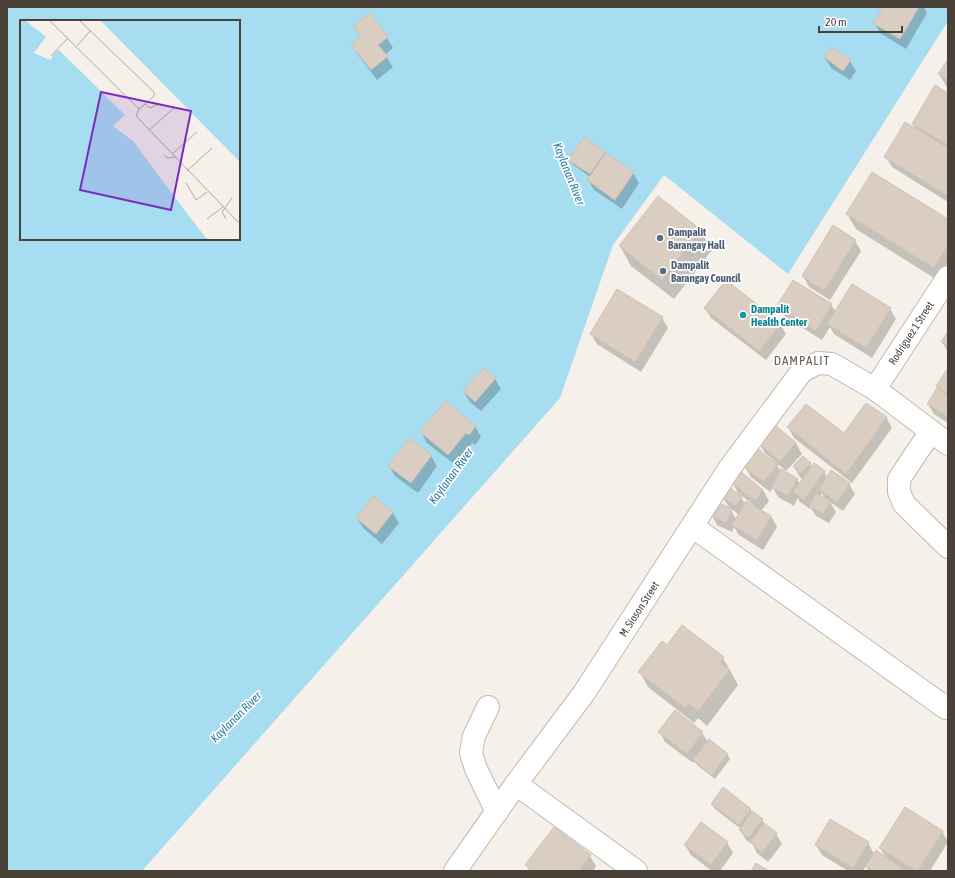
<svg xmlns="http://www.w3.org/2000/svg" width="955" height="878" font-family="'Asap Condensed',sans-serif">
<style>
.water{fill:#a6ddf1;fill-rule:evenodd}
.shadow{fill:#0003;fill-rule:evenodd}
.building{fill:#dacdc2;stroke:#d1c1b2}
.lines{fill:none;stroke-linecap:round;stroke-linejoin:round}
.minor-casing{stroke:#c3b9af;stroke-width:24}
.minor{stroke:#fff;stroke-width:22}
.service-dot{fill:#5c6f8a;stroke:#fff;stroke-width:1.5}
.culture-dot{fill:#0f9aa8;stroke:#fff;stroke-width:1.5}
.labels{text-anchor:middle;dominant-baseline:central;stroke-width:3.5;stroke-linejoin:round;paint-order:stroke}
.service-label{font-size:11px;font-weight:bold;fill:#4e5e75;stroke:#fff;text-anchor:start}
.culture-label{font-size:11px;font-weight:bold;fill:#0d838f;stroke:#fff;text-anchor:start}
.street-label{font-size:11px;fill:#494037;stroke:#fff}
.water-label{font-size:12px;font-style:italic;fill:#2a7d9d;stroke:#fff}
.quarter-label{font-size:13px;letter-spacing:1px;fill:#6c5c4f;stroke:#fff}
.inset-road{fill:none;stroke:#b0aaa2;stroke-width:1}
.view{fill:#7b2cbf;fill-opacity:0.15;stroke:#7b2cbf;stroke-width:2}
.inset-edge{fill:none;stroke:#494037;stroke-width:2}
</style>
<rect width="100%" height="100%" fill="#f5f0e9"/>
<!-- water -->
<path class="water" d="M7,7h941v14l-160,253 -124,-99 -51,70 -53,153 -418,473h-135zM21,21h218v218h-218z"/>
<!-- shadow -->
<g class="shadow">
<path d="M884,7h40l3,6 -21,36 -26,-16 -5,-10z"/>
<path d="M369,15l18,23 6,10 -8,7 8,12 -16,13 -19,-25 -6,-10 9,-8 -6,-11z"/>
<path d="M825,58l25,3 6,10 -6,9 -19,-12z"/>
<path d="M948,61v28l-9,-15z"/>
<path d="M948,94v108l-56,-35 -6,-10 31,-26 -4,-7z"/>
<path d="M584,138l21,15 1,2 27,18 6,10 -17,26 -28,-19 -6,-10 2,-3 -18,-13 -3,-4z"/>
<path d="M847,214l101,6v54l-6,9 -86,-54z"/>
<path d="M700,230l12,20 -38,49 -43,-33 -11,-20z"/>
<path d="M855,241l6,10 -31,49 -21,-13 -6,-11z"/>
<path d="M831,305l5,7 54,-3 6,10 -24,39 -38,-24 -4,-7 -8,13 -38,-24 -6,-10z"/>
<path d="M705,308l75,16 6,10 -20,26 -55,-42z"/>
<path d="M662,318l6,10 -27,44 -44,-28 -6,-10z"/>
<path d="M948,333v19l-6,-10z"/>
<path d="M948,369v54l-14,-9 -6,-10 10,-16 -1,-2z"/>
<path d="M495,379l6,10 -20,22 -11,-9 -6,-10z"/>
<path d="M886,417l6,11 -40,55 -58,-45 -6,-11 56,7z"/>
<path d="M775,425l21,18 6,11 -16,17 -21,-18 -6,-10z"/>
<path d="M475,426l6,11 -6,8 -3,-2 -17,22 -28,-22 -6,-11z"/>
<path d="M431,456l6,10 -19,27 -23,-17 -6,-10z"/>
<path d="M810,463l2,4 12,4 3,7 22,6 6,10 -12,17 -13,-9 6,10 -7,11 -13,-7 -5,-8 -1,1 -10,-7 -2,-4 -4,8 -16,-9 -5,-9 -3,4 -19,-15 -6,-10 32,-2 4,7 16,8 3,4 3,-4 -3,-3 -6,-10zM822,493l1,2 3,4 -6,-3z"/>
<path d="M740,472l23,18 6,11 -8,10 10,5 6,11 -14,23 -24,-15 -5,-8 -2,5 -15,-7 -5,-10 19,-5 5,9 3,-4 -11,-9 -6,-10 19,1 4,7 10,3v-1l-17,-13 -6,-11z"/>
<path d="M373,497l20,16 6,10 -17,21 -19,-16 -6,-10z"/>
<path d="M723,658l15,27 -31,41 -9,-8 -4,5 -46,-36 -8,-15z"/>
<path d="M660,732l42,1 6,9 19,12 3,5 -15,20 -18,-14 -3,-4 -1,2 -28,-21z"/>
<path d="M712,804l38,5 2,4 10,7 3,4 11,10 6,10 -14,18 -11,-9 -4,-8 -7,-5 -6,-10 1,-1 -26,-20z"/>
<path d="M554,828l36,28 6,10 -3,5h-63l-4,-6z"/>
<path d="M942,831l6,11 -18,29h-61l-3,-5 -3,5h-15l-26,-16 -6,-10 52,-2 6,11 13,5 -7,-11z"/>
<path d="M727,843l6,10 -13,18h-8l-21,-16 -6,-10z"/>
</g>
<!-- building -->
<g class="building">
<path d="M883,7h36l-19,32 -27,-16z"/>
<path d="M370,13l18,24 -10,8 10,11 -17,14 -20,-25 10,-9 -8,-10z"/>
<path d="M831,47l20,13 -8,11 -19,-14z"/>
<path d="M948,59v21l-10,-6z"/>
<path d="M935,85l13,8v52l-36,-21z"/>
<path d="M905,122l43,26v48l-64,-39z"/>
<path d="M584,137l21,15 -15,22 -22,-14z"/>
<path d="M606,153l28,19 -19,28 -28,-20z"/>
<path d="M872,172l76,47v26l-14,23 -88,-54z"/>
<path d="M658,196l43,34 -39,50 -43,-34z"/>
<path d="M833,225l23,15 -32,51 -22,-15z"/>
<path d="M726,280l55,43 -22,28 -55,-43z"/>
<path d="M793,280l39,24 -16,27 -39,-25z"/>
<path d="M852,284l39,24 -25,40 -39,-24z"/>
<path d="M617,289l46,28 -28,45 -45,-28z"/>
<path d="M948,331v15l-7,-4z"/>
<path d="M484,368l12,10 -21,24 -12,-11z"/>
<path d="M948,368v27l-12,-9z"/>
<path d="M937,388l11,7v22l-21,-13z"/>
<path d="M445,401l31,25 -7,9 -3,-2 -18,22 -28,-23z"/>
<path d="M866,403l21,14 -41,57 -59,-47 19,-23 38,29z"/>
<path d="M774,424l22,19 -16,19 -22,-19z"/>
<path d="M409,438l23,17 -21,28 -23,-17z"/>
<path d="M758,449l20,16 -14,17 -20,-15z"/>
<path d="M803,456l8,7 -11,11 -7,-8z"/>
<path d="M814,463l11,8 -21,29 -11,-8z"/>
<path d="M781,469l17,10 -10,17 -17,-9z"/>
<path d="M831,470l19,13 -13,19 -18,-13z"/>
<path d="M740,471l23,19 -8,11 -24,-19z"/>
<path d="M728,486l14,11 -7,9 -14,-10z"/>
<path d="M816,493l15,8 -8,13 -14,-8z"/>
<path d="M373,496l20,16 -17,22 -20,-16z"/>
<path d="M746,501l25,15 -14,24 -25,-15z"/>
<path d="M717,502l15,7 -6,14 -16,-8z"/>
<path d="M682,625l42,32 -4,5 10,8 -32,41 -9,-7 -4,4 -47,-36 24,-31 5,4z"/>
<path d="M675,710l28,22 -16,22 -29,-22z"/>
<path d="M709,739l19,15 -16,21 -19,-15z"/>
<path d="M723,787l28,22 -12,16 -28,-21z"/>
<path d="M905,807l38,24 -25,40h-2l-37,-23z"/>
<path d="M752,811l11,8 -14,19 -10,-8z"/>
<path d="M830,819l39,23 -16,26 -38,-23z"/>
<path d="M701,822l27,20 -17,23 -27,-20z"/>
<path d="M764,823l13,10 -15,20 -12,-11z"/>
<path d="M554,827l37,28 -12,16h-46l-8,-6z"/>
<path d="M876,850l30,21h-34l-7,-5z"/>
<path d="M756,863l13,8h-18z"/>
</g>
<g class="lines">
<defs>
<g id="minor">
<path d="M875,389l73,-112"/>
<path d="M931,432l-12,17 -20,30v13l5,12 44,43"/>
<path d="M693,525l10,9 243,174"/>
<path d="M488,707l-14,29 -3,17 5,16 21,43"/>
<path d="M516,784l120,87"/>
<path d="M455,871l61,-87 68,-91 145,-224 73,-98 16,-8 14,1 43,25 73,55"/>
</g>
</defs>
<!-- minor casing -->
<use href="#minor" class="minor-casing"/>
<!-- minor -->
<use href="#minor" class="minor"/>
</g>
<!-- markers -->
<g class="service-dot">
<circle cx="660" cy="238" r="4"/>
<circle cx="663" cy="271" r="4"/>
</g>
<circle class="culture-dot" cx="743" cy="315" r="4"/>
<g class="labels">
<!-- service labels -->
<g class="service-label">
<text x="668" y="232">Dampalit<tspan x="668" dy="13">Barangay Hall</tspan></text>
<text x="671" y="265">Dampalit<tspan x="671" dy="13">Barangay Council</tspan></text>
</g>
<!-- culture labels -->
<g class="culture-label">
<text x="751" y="309">Dampalit<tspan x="751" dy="13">Health Center</tspan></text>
</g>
<!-- street labels -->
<g class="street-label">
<text transform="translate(911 333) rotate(-57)">Rodriguez 1 Street</text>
<text transform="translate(639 609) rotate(-57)">M. Sioson Street</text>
</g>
<!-- water labels -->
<g class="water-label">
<text transform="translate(569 174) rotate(68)">Kaylanan River</text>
<text transform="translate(451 476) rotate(-54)">Kaylanan River</text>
<text transform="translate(236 717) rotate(-45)">Kaylanan River</text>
</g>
<!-- quarter labels -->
<g class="quarter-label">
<text x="802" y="360">DAMPALIT</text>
</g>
</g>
<!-- overview -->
<g transform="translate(20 20)">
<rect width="220" height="220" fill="#f5f0e9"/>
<path d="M0,1h6l20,16 -12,16 16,7 8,-11 67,66 -12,11 20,15 53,71 20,26 4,1h-190zM81,1h139v141z" fill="#a6ddf1"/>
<path class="inset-road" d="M30,1l89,88M60,1l74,71v4l-15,13 -3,7 104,108M57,26l13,-15M31,36l17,-18M125,84l5,4 9,-4M129,110l25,-22M152,134l25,-22M144,135l4,3 7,-1M167,151l25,-23M166,163l10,17 11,-8M187,199l16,-12M206,199l-4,-7 10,-14"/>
<path class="view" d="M81,72l90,19 -20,99 -91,-20z"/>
<rect width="220" height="220" class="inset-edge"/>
</g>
<!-- border -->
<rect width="955" height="878" fill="none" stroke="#494037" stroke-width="16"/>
<!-- scale -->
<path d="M819 26v6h83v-6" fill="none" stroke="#494037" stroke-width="2"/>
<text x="825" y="26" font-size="12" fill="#494037" stroke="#ffffff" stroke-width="3" paint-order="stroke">20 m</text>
</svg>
